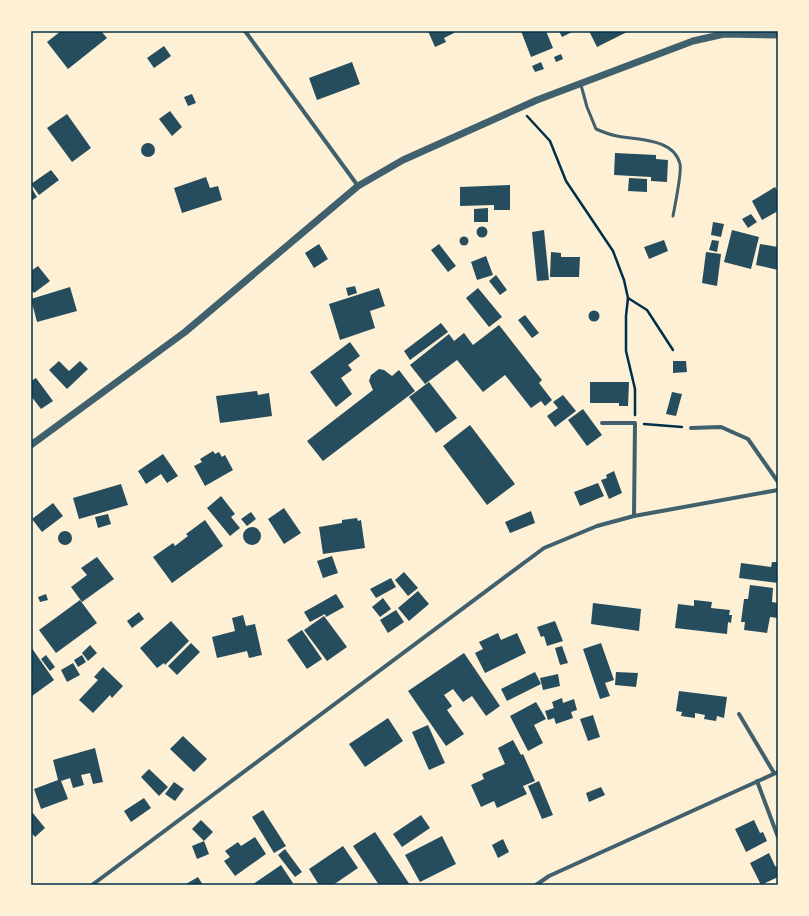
<svg xmlns="http://www.w3.org/2000/svg" width="809" height="916" font-family="Commissioner,sans-serif">
<style>
.building{fill:#264d5e}
.lines{fill:none;stroke-linecap:round;stroke-linejoin:round}
.path{stroke:#003049;stroke-width:2.5}
.service{stroke:#3f606c;stroke-width:3}
.minor{stroke:#3f606c;stroke-width:4}
.tertiary{stroke:#3f606c;stroke-width:7}
.neatline{fill:none;stroke:#003049;stroke-width:1.5}
</style>
<rect width="100%" height="100%" fill="#fdf0d5"/>
<!-- building -->
<g class="building">
<path d="M61,31h40l6,7 -39,31 -21,-27z"/>
<path d="M428,31h25l1,2 -10,5 2,4 -11,5z"/>
<path d="M521,31h25l7,17 -22,9z"/>
<path d="M559,31h15l-12,6z"/>
<path d="M589,31h40l-32,16z"/>
<path d="M164,46l7,10 -17,12 -7,-10z"/>
<path d="M561,54l2,5 -7,3 -2,-5z"/>
<path d="M352,62l8,22 -43,16 -8,-22z"/>
<path d="M541,62l3,7 -9,3 -3,-6z"/>
<path d="M192,94l4,9 -8,3 -4,-9z"/>
<path d="M170,111l12,16 -10,9 -13,-17z"/>
<path d="M67,114l24,34 -19,14 -25,-34z"/>
<circle cx="148" cy="150" r="7"/>
<path d="M615,153l41,2v4l12,1 -1,22 -16,-1v-4l-37,-2z"/>
<path d="M51,170l8,10 -20,15 -8,-11z"/>
<path d="M206,177l4,11 8,-2 4,14 -40,13 -8,-25z"/>
<path d="M629,178l18,1v13l-19,-1z"/>
<path d="M510,185v25h-16v-5l-34,1v-19z"/>
<path d="M31,187l6,10 -6,4z"/>
<path d="M775,187l3,5v19l-16,9 -10,-19z"/>
<path d="M488,208v14h-14v-13z"/>
<path d="M751,214l6,8 -9,6 -6,-9z"/>
<path d="M713,222l11,2 -3,13 -10,-2z"/>
<circle cx="482" cy="232" r="5.5"/>
<path d="M544,230l5,50 -12,1 -5,-49z"/>
<path d="M732,230l27,7 -8,32 -27,-7z"/>
<circle cx="464" cy="241" r="4.5"/>
<path d="M664,240l4,11 -19,8 -5,-12z"/>
<path d="M712,240l7,1 -2,11 -8,-2z"/>
<path d="M319,244l9,15 -14,9 -9,-15z"/>
<path d="M439,244l17,22 -8,6 -17,-22z"/>
<path d="M760,244l18,3v23l-22,-5z"/>
<path d="M551,252l10,1v4h19l-1,20h-29z"/>
<path d="M706,252l15,2 -4,32 -15,-3z"/>
<path d="M486,256l7,19 -16,5 -6,-18z"/>
<path d="M38,266l12,15 -16,12 -3,-4v-18z"/>
<path d="M496,275l11,15 -7,5 -11,-14z"/>
<path d="M355,286l2,7 -9,3 -2,-8z"/>
<path d="M70,287l7,24 -40,11 -6,-23z"/>
<path d="M379,288l6,18 -15,5 5,17 -35,12 -11,-36z"/>
<path d="M478,288l24,29 -13,10 -23,-29z"/>
<circle cx="594" cy="316" r="5.5"/>
<path d="M525,315l14,18 -7,5 -14,-18z"/>
<path d="M441,323l7,9 -38,28 -6,-9z"/>
<path d="M499,325l43,55 -3,3 13,17 -7,6 -4,-5 -10,7 -26,-33 -22,17 -26,-32 -32,24 -15,-19 39,-31 5,7 10,-8 9,12z"/>
<path d="M350,342l10,14 -12,9 4,5 -11,8 11,16 -16,13 -26,-35z"/>
<path d="M59,361l10,10 11,-10 8,8 -21,20 -18,-19z"/>
<path d="M673,361h13l1,11 -14,1z"/>
<path d="M379,369l5,1 8,6 7,-6 16,21 -92,70 -16,-20 66,-51 -4,-9 2,-6z"/>
<path d="M36,378l17,23 -12,8 -10,-13v-15z"/>
<path d="M429,382l28,36 -21,15 -27,-36z"/>
<path d="M590,382h39l-1,24h-9v-3h-29z"/>
<path d="M257,391l1,4 11,-2 3,23 -52,7 -4,-27z"/>
<path d="M672,392l10,2 -6,22 -10,-2z"/>
<path d="M563,395l13,16 -21,16 -8,-11 11,-8 -5,-6z"/>
<path d="M583,409l19,26 -15,11 -19,-26z"/>
<path d="M470,425l45,59 -28,21 -44,-59z"/>
<path d="M213,451l2,3 4,-2 3,5 3,-2 8,15 -28,16 -11,-20 8,-4 -2,-3z"/>
<path d="M163,454l15,22 -11,7 -6,-9 -15,10 -8,-13z"/>
<path d="M614,471l8,22 -13,6 -8,-19 6,-2 -1,-3z"/>
<path d="M598,483l6,13 -24,10 -6,-14z"/>
<path d="M121,484l7,21 -49,14 -6,-21z"/>
<path d="M221,496l14,18 -4,3 9,11 -10,8 -23,-28z"/>
<path d="M53,503l10,13 -21,16 -10,-13z"/>
<path d="M284,508l17,25 -17,11 -16,-25z"/>
<path d="M531,511l4,12 -25,10 -5,-11z"/>
<path d="M251,512l5,7 -9,7 -6,-7z"/>
<path d="M108,514l3,10 -13,4 -3,-11z"/>
<path d="M357,518l1,3 3,-1 4,28 -42,6 -4,-27 23,-4v-3z"/>
<path d="M205,520l18,26 -51,37 -19,-26 20,-14 2,3 13,-10 -2,-2z"/>
<circle cx="252" cy="536" r="9"/>
<circle cx="65" cy="538" r="7"/>
<path d="M332,556l6,17 -15,5 -6,-17z"/>
<path d="M97,557l17,22 -32,23 -11,-15 16,-12 -6,-7z"/>
<path d="M772,562h6v21l-39,-5 2,-15 30,4z"/>
<path d="M404,572l14,16 -10,8 -13,-16z"/>
<path d="M391,578l5,9 -20,11 -6,-9z"/>
<path d="M750,585l23,3 -1,14 6,1v15l-8,-1 -3,16 -23,-3 1,-8h-4l3,-23h4z"/>
<path d="M418,591l11,13 -20,17 -11,-13z"/>
<path d="M46,594l2,6 -8,2 -2,-5z"/>
<path d="M336,594l8,13 -18,10 -1,-3 -15,8 -6,-10z"/>
<path d="M383,598l8,11 -11,8 -8,-10z"/>
<path d="M80,600l17,23 -41,30 -17,-23z"/>
<path d="M694,600l18,2 -1,6 19,2 -1,5h3l-1,8 -3,-1 -1,12 -52,-6 3,-24 16,2z"/>
<path d="M593,603l48,6 -2,22 -48,-7z"/>
<path d="M396,610l8,12 -16,11 -8,-13z"/>
<path d="M139,612l5,7 -12,9 -5,-7z"/>
<path d="M243,615l3,11 9,-2 7,31 -13,3 -2,-7 -30,7 -5,-21 23,-6 -3,-13z"/>
<path d="M324,616l23,31 -20,14 -23,-31z"/>
<path d="M171,621l18,20 -24,24 -1,-2 -7,5 -17,-20z"/>
<path d="M555,621l8,20 -16,5 -3,-10 -3,1 -4,-10z"/>
<path d="M302,630l20,29 -15,10 -20,-29z"/>
<path d="M498,633l3,7 16,-7 9,20 -41,20 -10,-20 8,-4 -4,-7z"/>
<path d="M191,643l9,9 -23,23 -9,-9z"/>
<path d="M601,643l13,37 -9,3 5,13 -10,3 -17,-50z"/>
<path d="M90,645l7,8 -9,8 -6,-8z"/>
<path d="M562,646l6,17 -8,2 -5,-17z"/>
<path d="M31,647l23,33 -22,16 -1,-17 2,-1 -2,-2z"/>
<path d="M464,653l36,53 -14,10 -14,-20 -9,6 -10,-13 -9,6 8,11 -5,4 17,24 -18,12 -38,-55z"/>
<path d="M46,655l9,12 -5,4 -9,-12z"/>
<path d="M82,655l4,7 -8,5 -4,-7z"/>
<path d="M73,663l7,12 -13,7 -6,-12z"/>
<path d="M103,667l20,19 -11,12 -2,-3 -17,18 -14,-13 19,-20 -4,-3z"/>
<path d="M535,672l6,12 -34,17 -6,-12z"/>
<path d="M616,672l22,1 -2,14 -21,-2z"/>
<path d="M558,674l2,12 -17,4 -3,-12z"/>
<path d="M679,691l48,6 -3,21 -7,-2 -1,5 -12,-2 1,-4 -10,-2v5l-14,-2 1,-4 -6,-1z"/>
<path d="M562,698l1,5 11,-4 3,11 -6,2 2,6 -17,6 -2,-6 -6,2 -3,-9 9,-3 -2,-6z"/>
<path d="M536,702l10,17 -12,6 9,18 -15,8 -18,-35z"/>
<path d="M593,715l7,22 -12,4 -8,-22z"/>
<path d="M388,718l15,23 -38,26 -16,-23z"/>
<path d="M428,725l17,38 -16,7 -17,-38z"/>
<path d="M183,736l24,23 -13,13 -24,-23z"/>
<path d="M513,740l8,15 2,-1 12,27 -12,5 4,8 -30,14 -3,-7 -13,6 -10,-22 13,-6 -2,-5 23,-10 -7,-16z"/>
<path d="M95,748l8,34 -10,2 -3,-11 -9,2 3,10 -11,3 -3,-10 -9,3 7,18 -27,10 -7,-20 24,-9 -5,-20z"/>
<path d="M149,769l19,18 -9,9 -18,-19z"/>
<path d="M539,781l14,34 -11,4 -14,-33z"/>
<path d="M174,782l10,7 -9,12 -10,-7z"/>
<path d="M601,787l4,8 -16,7 -3,-9z"/>
<path d="M144,798l7,10 -20,14 -7,-11z"/>
<path d="M263,810l23,36 -12,7 -22,-36z"/>
<path d="M32,812l13,16 -10,9 -4,-5z"/>
<path d="M421,815l9,13 -28,19 -9,-13z"/>
<path d="M201,820l12,12 -9,9 -12,-12z"/>
<path d="M754,820l6,13 3,-1 4,9 -21,11 -11,-23z"/>
<path d="M375,832l35,53h-31l-26,-39z"/>
<path d="M442,836l14,28 -36,18 -15,-27z"/>
<path d="M255,837l11,17 -31,22 -11,-15 6,-4 -5,-6 13,-9 3,4z"/>
<path d="M503,839l6,13 -11,6 -6,-13z"/>
<path d="M204,841l5,13 -12,5 -5,-13z"/>
<path d="M343,846l15,22 -25,17h-14l-10,-16z"/>
<path d="M285,849l17,23 -7,5 -17,-22z"/>
<path d="M769,853l6,13 3,1v10l-17,8 -11,-22z"/>
<path d="M281,865l12,18 -4,2h-37z"/>
<path d="M198,877l5,8h-17v-1z"/>
</g>
<g class="lines">
<!-- path -->
<g class="path">
<path d="M527,116l23,25 16,40 47,70 11,29 4,18 -2,18v35l9,38v26"/>
<path d="M628,298l19,12 26,40"/>
<path d="M644,424l38,3"/>
</g>
<!-- service -->
<path class="service" d="M581,85l6,22 9,22c7,3 14,6 21,7 20,4 57,2 63,28 2,8 -5,41 -7,52"/>
<!-- minor -->
<g class="minor">
<path d="M245,31l113,155"/>
<path d="M602,423h33l-1,93"/>
<path d="M691,428l30,-1 27,12 30,43"/>
<path d="M739,714l35,59"/>
<path d="M757,781l21,56"/>
<path d="M92,885l452,-337 53,-22 37,-10 144,-26"/>
<path d="M536,885l13,-9 229,-104"/>
</g>
<!-- tertiary -->
<path class="tertiary" d="M31,445l154,-113 173,-146 45,-26 134,-60 156,-59 31,-7 54,1"/>
</g>
<!-- border -->
<rect width="809" height="916" fill="none" stroke="#fdf0d5" stroke-width="64"/>
<rect x="32" y="32" width="745" height="852" class="neatline"/>
</svg>
